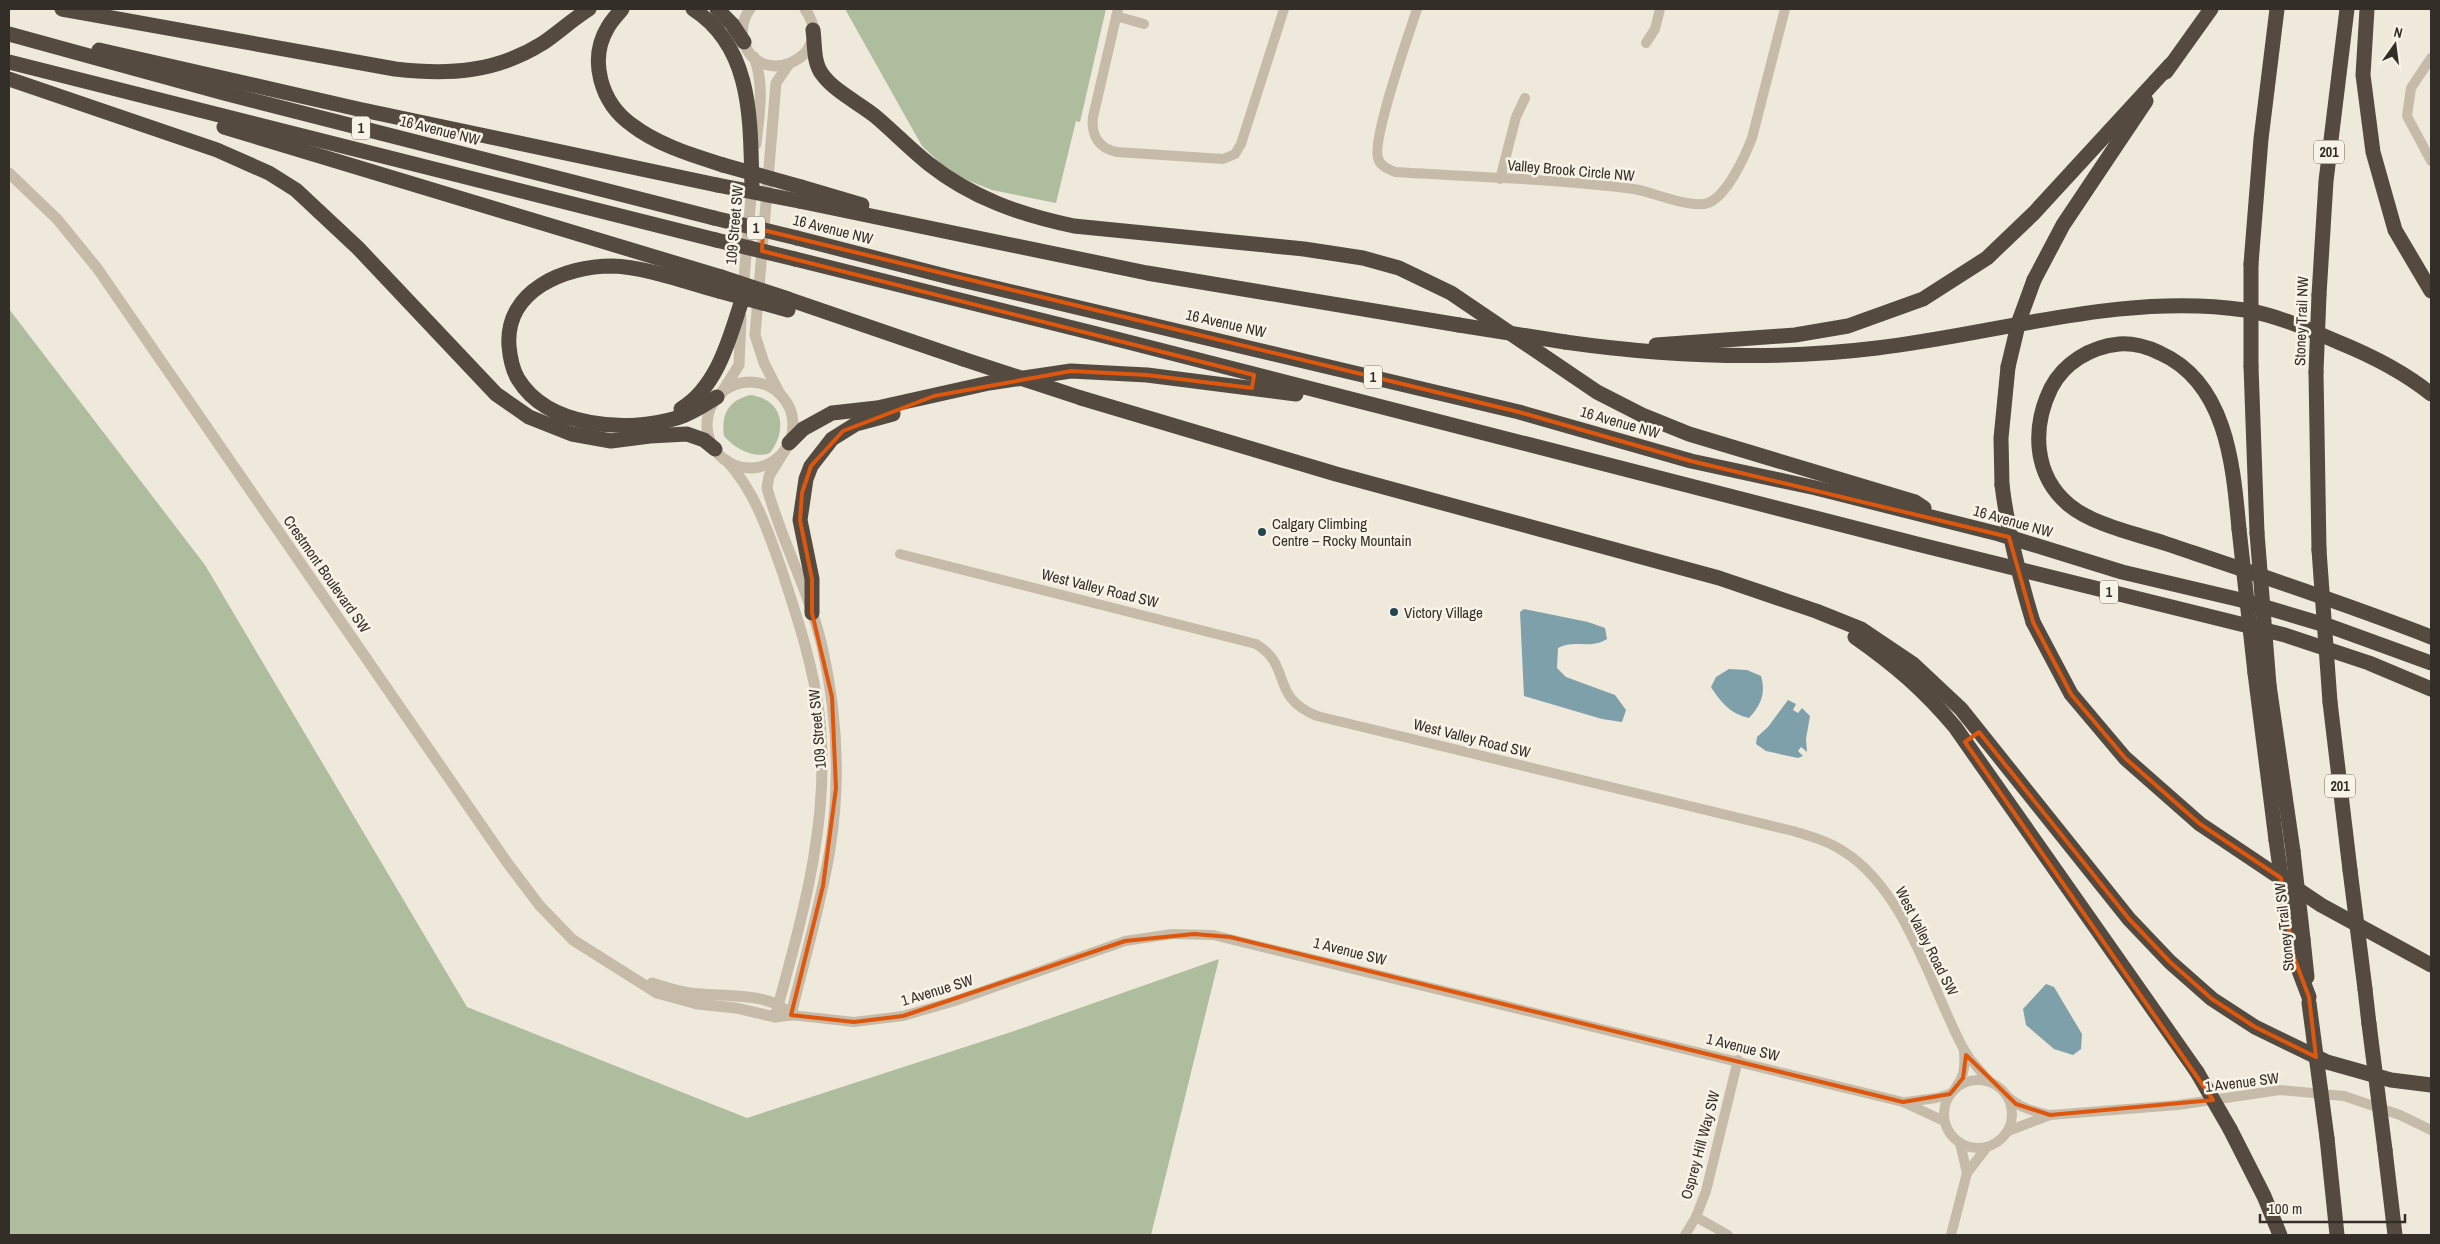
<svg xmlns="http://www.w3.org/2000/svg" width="2440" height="1244" font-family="'Archivo Narrow',sans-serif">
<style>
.green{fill:#adbd9d}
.water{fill:#7da0aa}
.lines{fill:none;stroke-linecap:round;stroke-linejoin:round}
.minor{stroke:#c6bba9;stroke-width:10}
.tertiary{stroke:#c6bba9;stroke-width:11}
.motorway{stroke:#544a40;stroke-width:15}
.motorway-bridge{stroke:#544a40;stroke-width:15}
.marked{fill:none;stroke:#df570d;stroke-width:4;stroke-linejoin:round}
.poi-dot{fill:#214652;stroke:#f8f3e7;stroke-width:2}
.labels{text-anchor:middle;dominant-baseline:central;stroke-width:5;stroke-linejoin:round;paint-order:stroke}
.shield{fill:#f8f3e7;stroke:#6f6961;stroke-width:1}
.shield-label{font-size:14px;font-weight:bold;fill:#342e28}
.street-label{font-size:15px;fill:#342e28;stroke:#f8f3e7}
.poi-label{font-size:15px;fill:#342e28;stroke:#f8f3e7;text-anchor:start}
</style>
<rect width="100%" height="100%" fill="#efe9dc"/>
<!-- green -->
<g class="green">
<path d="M845,9h261l-26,113 -4,-1 -20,82 -64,-13 -40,-16 -30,-28z"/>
<path d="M9,309l196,256 262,442 280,111 273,-89 199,-70 -68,276h-1142z"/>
<path d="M750,395c33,4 38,34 20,58 -16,6 -35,-4 -46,-17 -3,-22 4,-35 26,-41z"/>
</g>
<!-- water -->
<g class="water">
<path d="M1524,609l64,13 17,6 2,11c-18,11 -32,0 -49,9l-1,20 9,9 49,18 11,15 -4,12 -20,-3 -78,-23 -4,-84z"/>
<path d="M1729,669l18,1 14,6c5,17 0,29 -12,42 -18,-4 -28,-15 -38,-31l5,-10z"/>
<path d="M1788,700l8,4 -3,6 5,3 4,-5 8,8 -4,23 1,13 -6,-5 -3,4 5,5 -5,2 -32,-7 -10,-7 1,-7 11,-10z"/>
<path d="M2046,984l8,3 28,47 -1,15 -8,6 -19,-6 -28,-24 -3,-16z"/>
</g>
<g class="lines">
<!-- minor -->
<g class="minor">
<path d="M1118,9l-25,108c-2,18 5,31 24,35l106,7 12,-5 6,-10 43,-135"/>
<path d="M1417,9c-8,25 -45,129 -39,149 2,8 10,11 17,14 79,5 160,7 239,17 19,3 56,20 74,14 19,-7 37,-47 44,-65l33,-129"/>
<path d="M1116,16l28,8"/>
<path d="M1646,43l9,-14 5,-20"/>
<path d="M2431,58l-20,30 -4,28 24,45"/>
<path d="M1500,179l16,-62 9,-19"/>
<path d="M900,554l356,90c37,22 13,53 61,72l476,115c17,5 35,10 50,20 62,38 87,134 120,197l7,11 20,23"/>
<path d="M791,1015l63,7 49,-6 52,-15 170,-60 47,-7 41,1 690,167 41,19"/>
<circle cx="1978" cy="1114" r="34"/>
<path d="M1956,1087c9,-12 9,-22 8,-36"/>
<path d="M2008,1097c12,11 25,14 41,18"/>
<path d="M1906,1102l30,-4 14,-4"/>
<path d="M2008,1131l42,-16 128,-10 102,-15 64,6 56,19 31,15"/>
<path d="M1960,1143l7,30"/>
<path d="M1696,1217l32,18"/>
<path d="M1685,1235l11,-18 10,-26 32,-131"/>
<path d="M1951,1235l16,-62 20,-26"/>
</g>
<!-- tertiary -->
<g class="tertiary">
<path d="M750,9c-6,8 -9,18 -7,29 11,54 97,21 62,-29"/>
<path d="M754,57c11,28 5,58 2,87"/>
<path d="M9,173l48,46 40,49 409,593 34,45 33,34 84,53 40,11 39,4 39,9 16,-2"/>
<path d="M743,291l9,-106"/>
<circle cx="750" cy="425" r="43"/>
<path d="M722,392l17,-27 2,-48"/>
<path d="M780,394l-16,-31 -9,-28 21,-252 13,-19"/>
<path d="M785,450l-16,26 -2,12c15,54 42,103 55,158 15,66 19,135 8,203 -9,56 -26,111 -39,166"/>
<path d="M726,460c30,32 43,74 57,114 15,46 30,91 36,139 13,104 -17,205 -44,304"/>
<path d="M652,983c12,4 25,8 38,10 26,4 73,-1 94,16"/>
</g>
<!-- motorway -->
<g class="motorway">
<path d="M62,9l333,60c53,6 100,4 148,-26 16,-11 30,-24 46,-34"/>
<path d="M622,9c-4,5 -10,11 -14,18 -20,33 -7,76 24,98 26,20 60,30 91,40"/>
<path d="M693,9c61,39 57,114 59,178"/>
<path d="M717,9l15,15 12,18"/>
<path d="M2367,9l-4,66 10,77 22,78 36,61"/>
<path d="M813,30c2,14 0,32 9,44 12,17 37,29 53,42 19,16 35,33 54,48 43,34 92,51 145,62l230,23 59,9 36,10 52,25 146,99 45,23 47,19 226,68 9,6"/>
<path d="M9,34l215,59 490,125"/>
<path d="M99,50l259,59 359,76"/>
<path d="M9,62l707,178"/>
<path d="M2166,72l45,-63"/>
<path d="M9,79l208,71 52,23 27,17 62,58 138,146 33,23 43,17 39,7 39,-5 37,-2 17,6 11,9"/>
<path d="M224,127l497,150"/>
<path d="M801,187l61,18"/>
<path d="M799,201l348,72 312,52"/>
<path d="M797,238l156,40 566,134 172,49 125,27 183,46 123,38 119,28 91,27 99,36"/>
<path d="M795,259l298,74 824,211 368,91 84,28 62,26"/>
<path d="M2251,264l10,-125 16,-130"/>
<path d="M2034,280l29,-55 83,-124"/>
<path d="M2319,295l7,-114 21,-172"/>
<path d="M788,299l175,60"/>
<path d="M1565,342c105,15 206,19 312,6 121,-14 245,-56 368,-38 31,5 63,19 93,32 32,13 66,30 93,52"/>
<path d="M1656,345l139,-10 53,-9 75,-27 64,-41 47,-45 137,-149"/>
<path d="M2251,366l6,167"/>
<path d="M2316,372l3,178"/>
<path d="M717,397c-13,8 -26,17 -40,21 -50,15 -129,10 -159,-39 -6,-10 -8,-22 -9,-33 -4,-56 56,-80 103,-80 34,1 74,16 107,25"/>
<path d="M1081,398l255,76 383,104 97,33 45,18 52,35 48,45 168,210 41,43 42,37 43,28 72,35 64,18 40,5"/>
<path d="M681,409c36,-22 48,-69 60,-106"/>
<path d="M789,443l14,-14 29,-16 45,-5 112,-25 82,-12 76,4 149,19"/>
<path d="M2002,485l-1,-47 7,-71"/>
<path d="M2239,529c-6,-64 -12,-146 -79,-176 -12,-6 -28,-10 -41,-9 -29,3 -55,19 -68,44 -19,39 -18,87 18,117 24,20 68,29 98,39 89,30 177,59 264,93"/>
<path d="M812,613v-34l-12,-59 6,-41 5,-13 21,-27 24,-15 37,-10"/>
<path d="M2033,622l38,72 54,64 75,66 121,81 110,60"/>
<path d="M1855,637c40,28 69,53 100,90l242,345"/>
<path d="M2255,673l21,167"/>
<path d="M2269,685l24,166"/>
<path d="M2330,702l20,168"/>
<path d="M2289,931l4,24 16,42"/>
<path d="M2303,939l4,38"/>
<path d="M2365,989l4,35"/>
<path d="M2230,1129l34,67 16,39"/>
<path d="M2327,1138l10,97"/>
<path d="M2385,1150l10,85"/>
</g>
<!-- motorway-bridge -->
<g class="motorway-bridge">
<path d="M723,165l78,22"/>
<path d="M717,185l82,16"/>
<path d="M714,218l83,20"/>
<path d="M716,240l79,19"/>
<path d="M2251,264v102"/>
<path d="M721,277l67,22"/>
<path d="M719,291l69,19"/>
<path d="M1459,325l106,17"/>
<path d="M963,359l118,39"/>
<path d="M2008,367l11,-46 15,-41"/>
<path d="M2316,372l3,-77"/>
<path d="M2002,485c6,48 17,91 31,137"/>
<path d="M2239,529l16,144"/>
<path d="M2257,533l12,152"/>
<path d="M2319,550l11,152"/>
<path d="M2276,840l13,91"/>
<path d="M2293,851l10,88"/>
<path d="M2350,870l15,119"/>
<path d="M2309,1003l18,135"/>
<path d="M2369,1024l16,126"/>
<path d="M2197,1072l33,57"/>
</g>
</g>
<!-- marked area -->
<path class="marked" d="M763,230l756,182 172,49 318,76 24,85 38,72 54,64 75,66 81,54 12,77 16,42 7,60 -61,-30 -43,-28 -42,-37 -41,-43 -150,-187 -14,10 248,358 -163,15 -34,-11 -50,-49 -3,23 -13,16 -47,8 -673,-165 -36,-3 -69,7 -222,75 -49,6 -63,-7 32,-129 13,-98 -4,-91 -20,-84v-34l-12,-59 2,-27 9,-27 32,-35 91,-35 137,-25 76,4 105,13 2,-13 -492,-124z"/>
<!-- markers -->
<g class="poi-dot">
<circle cx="1262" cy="532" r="5"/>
<circle cx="1394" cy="612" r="5"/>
</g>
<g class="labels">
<!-- shield labels -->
<g class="shield">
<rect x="352" y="116.5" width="18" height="23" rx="4"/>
<rect x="2314" y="140.5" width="30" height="23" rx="4"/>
<rect x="747" y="216.5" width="18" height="23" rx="4"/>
<rect x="1364" y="365.5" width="18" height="23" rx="4"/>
<rect x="2100" y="580.5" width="18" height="23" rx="4"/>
<rect x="2325" y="774.5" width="30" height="23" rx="4"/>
</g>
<g class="shield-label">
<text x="361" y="128">1</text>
<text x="2329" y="152">201</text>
<text x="756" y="228">1</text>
<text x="1373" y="377">1</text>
<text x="2109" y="592">1</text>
<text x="2340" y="786">201</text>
</g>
<!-- street labels -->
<g class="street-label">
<text transform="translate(440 130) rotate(14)">16 Avenue NW</text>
<text transform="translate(1571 170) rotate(5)">Valley Brook Circle NW</text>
<text transform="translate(734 225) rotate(-85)">109 Street SW</text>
<text transform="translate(833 229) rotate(14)">16 Avenue NW</text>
<text transform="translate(2301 321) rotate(-88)">Stoney Trail NW</text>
<text transform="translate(1226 323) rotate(13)">16 Avenue NW</text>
<text transform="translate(1620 422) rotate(16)">16 Avenue NW</text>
<text transform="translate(2013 521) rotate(16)">16 Avenue NW</text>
<text transform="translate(327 574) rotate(55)">Crestmont Boulevard SW</text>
<text transform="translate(1100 588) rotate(14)">West Valley Road SW</text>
<text transform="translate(817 729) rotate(-95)">109 Street SW</text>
<text transform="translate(1472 738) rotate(14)">West Valley Road SW</text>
<text transform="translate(2284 927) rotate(-96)">Stoney Trail SW</text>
<text transform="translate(1927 941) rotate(63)">West Valley Road SW</text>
<text transform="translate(1350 951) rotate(14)">1 Avenue SW</text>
<text transform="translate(937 990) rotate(-17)">1 Avenue SW</text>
<text transform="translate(1743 1047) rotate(14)">1 Avenue SW</text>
<text transform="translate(2242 1082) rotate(-7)">1 Avenue SW</text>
<text transform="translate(1700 1145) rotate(-75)">Osprey Hill Way SW</text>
</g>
<!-- poi labels -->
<g class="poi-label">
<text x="1272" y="523">Calgary Climbing<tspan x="1272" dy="17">Centre – Rocky Mountain</tspan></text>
<text x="1404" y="612">Victory Village</text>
</g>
</g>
<!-- border -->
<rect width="2440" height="1244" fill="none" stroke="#342e28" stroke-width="20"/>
<!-- north arrow -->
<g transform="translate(2395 45) rotate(14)" stroke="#f8f3e7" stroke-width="4" paint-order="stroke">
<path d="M0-4L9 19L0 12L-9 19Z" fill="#342e28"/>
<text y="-8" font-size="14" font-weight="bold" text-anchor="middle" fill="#342e28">N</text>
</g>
<!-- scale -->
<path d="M2260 1214v8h145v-8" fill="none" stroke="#342e28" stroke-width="2.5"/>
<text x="2268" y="1214" font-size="15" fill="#342e28" stroke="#f8f3e7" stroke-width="4" paint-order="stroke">100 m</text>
</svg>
